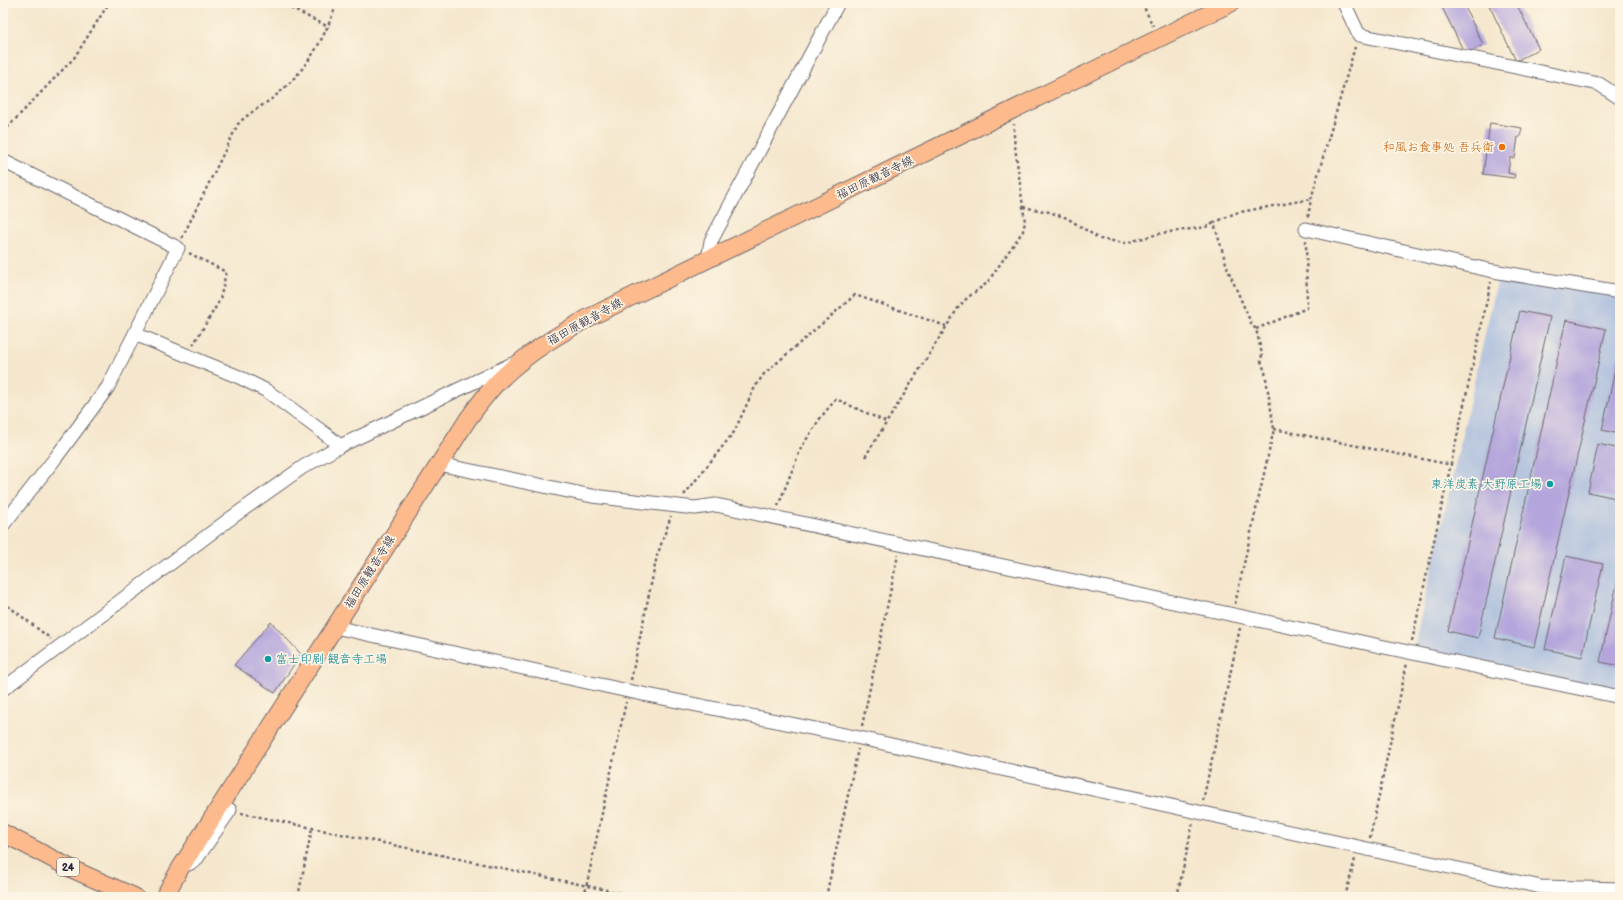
<svg xmlns="http://www.w3.org/2000/svg" width="1623" height="900" font-family="'Balsamiq Sans','Klee One',sans-serif">
<style>
.industrial{fill:#b6c5de}
.building{fill:#b4a6dc}
.lines{fill:none;stroke-linecap:round;stroke-linejoin:round}
.minor-casing{stroke:#6c676e;stroke-width:15}
.major-casing{stroke:#6c676e;stroke-width:19}
.path{stroke:#6c676e;stroke-width:2.5;stroke-dasharray:3 3;stroke-linecap:butt}
.minor{stroke:#fff;stroke-width:13}
.major{stroke:#fcba8d;stroke-width:17}
.food-dot{fill:#e8710a;stroke:#fcf5e5;stroke-width:1.5}
.culture-dot{fill:#0f9aa8;stroke:#fcf5e5;stroke-width:1.5}
.labels{text-anchor:middle;dominant-baseline:central;stroke-width:3.5;stroke-linejoin:round;paint-order:stroke}
.shield{fill:#fcf5e5;stroke:#63616e;stroke-width:1}
.shield-label{font-size:11px;font-weight:bold;fill:#22223b}
.food-label{font-size:12px;fill:#c56008;stroke:#fcf5e5;text-anchor:end}
.street-label{font-size:12px;fill:#22223b;stroke:#fcf5e5}
.culture-label{font-size:12px;fill:#0d838f;stroke:#fcf5e5;text-anchor:end}
</style>
<rect width="100%" height="100%" fill="#fcf5e5"/>
<filter id="ink" filterUnits="userSpaceOnUse"><feTurbulence type="fractalNoise" baseFrequency=".025" numOctaves="2"/><feDisplacementMap in="SourceGraphic" scale="8" xChannelSelector="R" yChannelSelector="G"/><feConvolveMatrix kernelMatrix="1 2 1 2 8 2 1 2 1" color-interpolation-filters="sRGB"/></filter>
<filter id="wash" filterUnits="userSpaceOnUse"><feTurbulence type="fractalNoise" baseFrequency=".012" numOctaves="4" result="noise"/><feDisplacementMap in="SourceGraphic" scale="16" xChannelSelector="R" yChannelSelector="G"/><feGaussianBlur stdDeviation="0.9" result="paint"/><feColorMatrix in="noise" values="0 0 0 0 0 0 0 0 0 0 0 0 0 0 0 0 0 1.4 0 .05"/><feComposite in="paint" operator="in"/></filter>
<g filter="url(#wash)">
<rect width="100%" height="100%" fill="#f5e7cd"/>
<!-- industrial -->
<path class="industrial" d="M1498,277l122,19v397l-206,-47z"/>
<g id="blocks">
<!-- building -->
<g class="building">
<path d="M1440,3h23l20,42 -18,9z"/>
<path d="M1488,3h28l23,46 -23,12z"/>
<path d="M1490,123l32,5 -2,9h-2l-3,21h-5l-2,15 7,2 -1,3 -31,-4z"/>
<path d="M1520,311l30,6 -72,321 -30,-7z"/>
<path d="M1566,320l40,9 -72,318 -39,-9z"/>
<path d="M1618,357h2v77l-18,-4z"/>
<path d="M1598,444l22,5v50l-32,-7z"/>
<path d="M1566,556l37,8 -21,93 -37,-8z"/>
<path d="M1619,574h1v92l-20,-4z"/>
<path d="M271,622l30,32 -26,39 -41,-28z"/>
</g>
</g>
</g>
<g filter="url(#ink)">
<use href="#blocks" fill-opacity="0" stroke="#6c676e" stroke-width="1"/>
<g class="lines">
<defs>
<g id="minor">
<path d="M1344,3l15,32 240,49 21,14"/>
<path d="M3,161l175,87 -70,139 -51,69 -54,69"/>
<path d="M1306,229l187,42 127,21"/>
<path d="M708,260l3,-19 127,-238"/>
<path d="M135,334l104,43 28,14 61,45 12,10"/>
<path d="M438,464l154,32 103,12 21,-3 904,192"/>
<path d="M335,627l293,64 232,47 681,149 79,2"/>
<path d="M3,689l228,-171 72,-51 37,-21 172,-82"/>
<path d="M181,867l14,-6 35,-51"/>
</g>
<g id="major">
<path d="M3,833l71,37 61,27"/>
<path d="M164,897l17,-30 287,-448c11,-15 22,-31 36,-43 25,-24 54,-41 84,-58l643,-315"/>
</g>
</defs>
<!-- minor casing -->
<use href="#minor" class="minor-casing"/>
<!-- major casing -->
<use href="#major" class="major-casing"/>
<!-- path -->
<g class="path">
<path d="M280,3l49,24"/>
<path d="M1142,3l11,23"/>
<path d="M3,132l71,-74 35,-55"/>
<path d="M1023,207l26,5 18,6 33,21 25,4 37,-10 44,-6 8,-4"/>
<path d="M1308,217l3,-18 44,-152"/>
<path d="M182,238l56,-114c12,-13 29,-20 42,-32 29,-26 44,-53 57,-89"/>
<path d="M189,253l37,19 -6,28 -27,45"/>
<path d="M1256,329l51,-21 -1,-68"/>
<path d="M1274,429l178,36"/>
<path d="M865,457l93,-149 9,-10 20,-15 36,-52 2,-9 -11,-83v-15"/>
<path d="M684,495l50,-63 21,-45 9,-13 91,-79 91,31"/>
<path d="M778,506l23,-58 20,-31 15,-18 50,23"/>
<path d="M3,602l48,37"/>
<path d="M1235,604l39,-175 -9,-57 -4,-11 1,-7 -6,-25 -4,-4 -24,-55 -14,-47 21,-10 76,-14"/>
<path d="M1412,641l79,-359"/>
<path d="M631,680l26,-124 14,-40"/>
<path d="M862,726l36,-171"/>
<path d="M1203,801l37,-173"/>
<path d="M241,813l399,84"/>
<path d="M1370,838l37,-175"/>
<path d="M298,897l14,-69"/>
<path d="M584,897l42,-195"/>
<path d="M826,897l32,-148"/>
<path d="M1177,897l16,-75"/>
<path d="M1345,897l10,-38"/>
</g>
<!-- minor -->
<use href="#minor" class="minor"/>
<!-- major -->
<use href="#major" class="major"/>
</g>
</g>
<!-- markers -->
<circle class="food-dot" cx="1502" cy="147" r="4"/>
<g class="culture-dot">
<circle cx="1550" cy="484" r="4"/>
<circle cx="268" cy="659" r="4"/>
</g>
<g class="labels">
<!-- shield labels -->
<rect class="shield" x="57" y="858" width="22" height="18" rx="3"/>
<g class="shield-label">
<text x="68" y="867">24</text>
</g>
<!-- food labels -->
<g class="food-label">
<text x="1494" y="147">和風お食事処 吾兵衛</text>
</g>
<!-- street labels -->
<g class="street-label">
<text transform="translate(875 178) rotate(-26)">福田原観音寺線</text>
<text transform="translate(585 322) rotate(-29)">福田原観音寺線</text>
<text transform="translate(370 572) rotate(-58)">福田原観音寺線</text>
</g>
<!-- culture labels -->
<g class="culture-label">
<text x="1542" y="484">東洋炭素 大野原工場</text>
<text x="276" y="659" text-anchor="start">富士印刷 観音寺工場</text>
</g>
</g>
<!-- margin -->
<rect width="1623" height="900" fill="none" stroke="#fcf5e5" stroke-width="16"/>
</svg>
